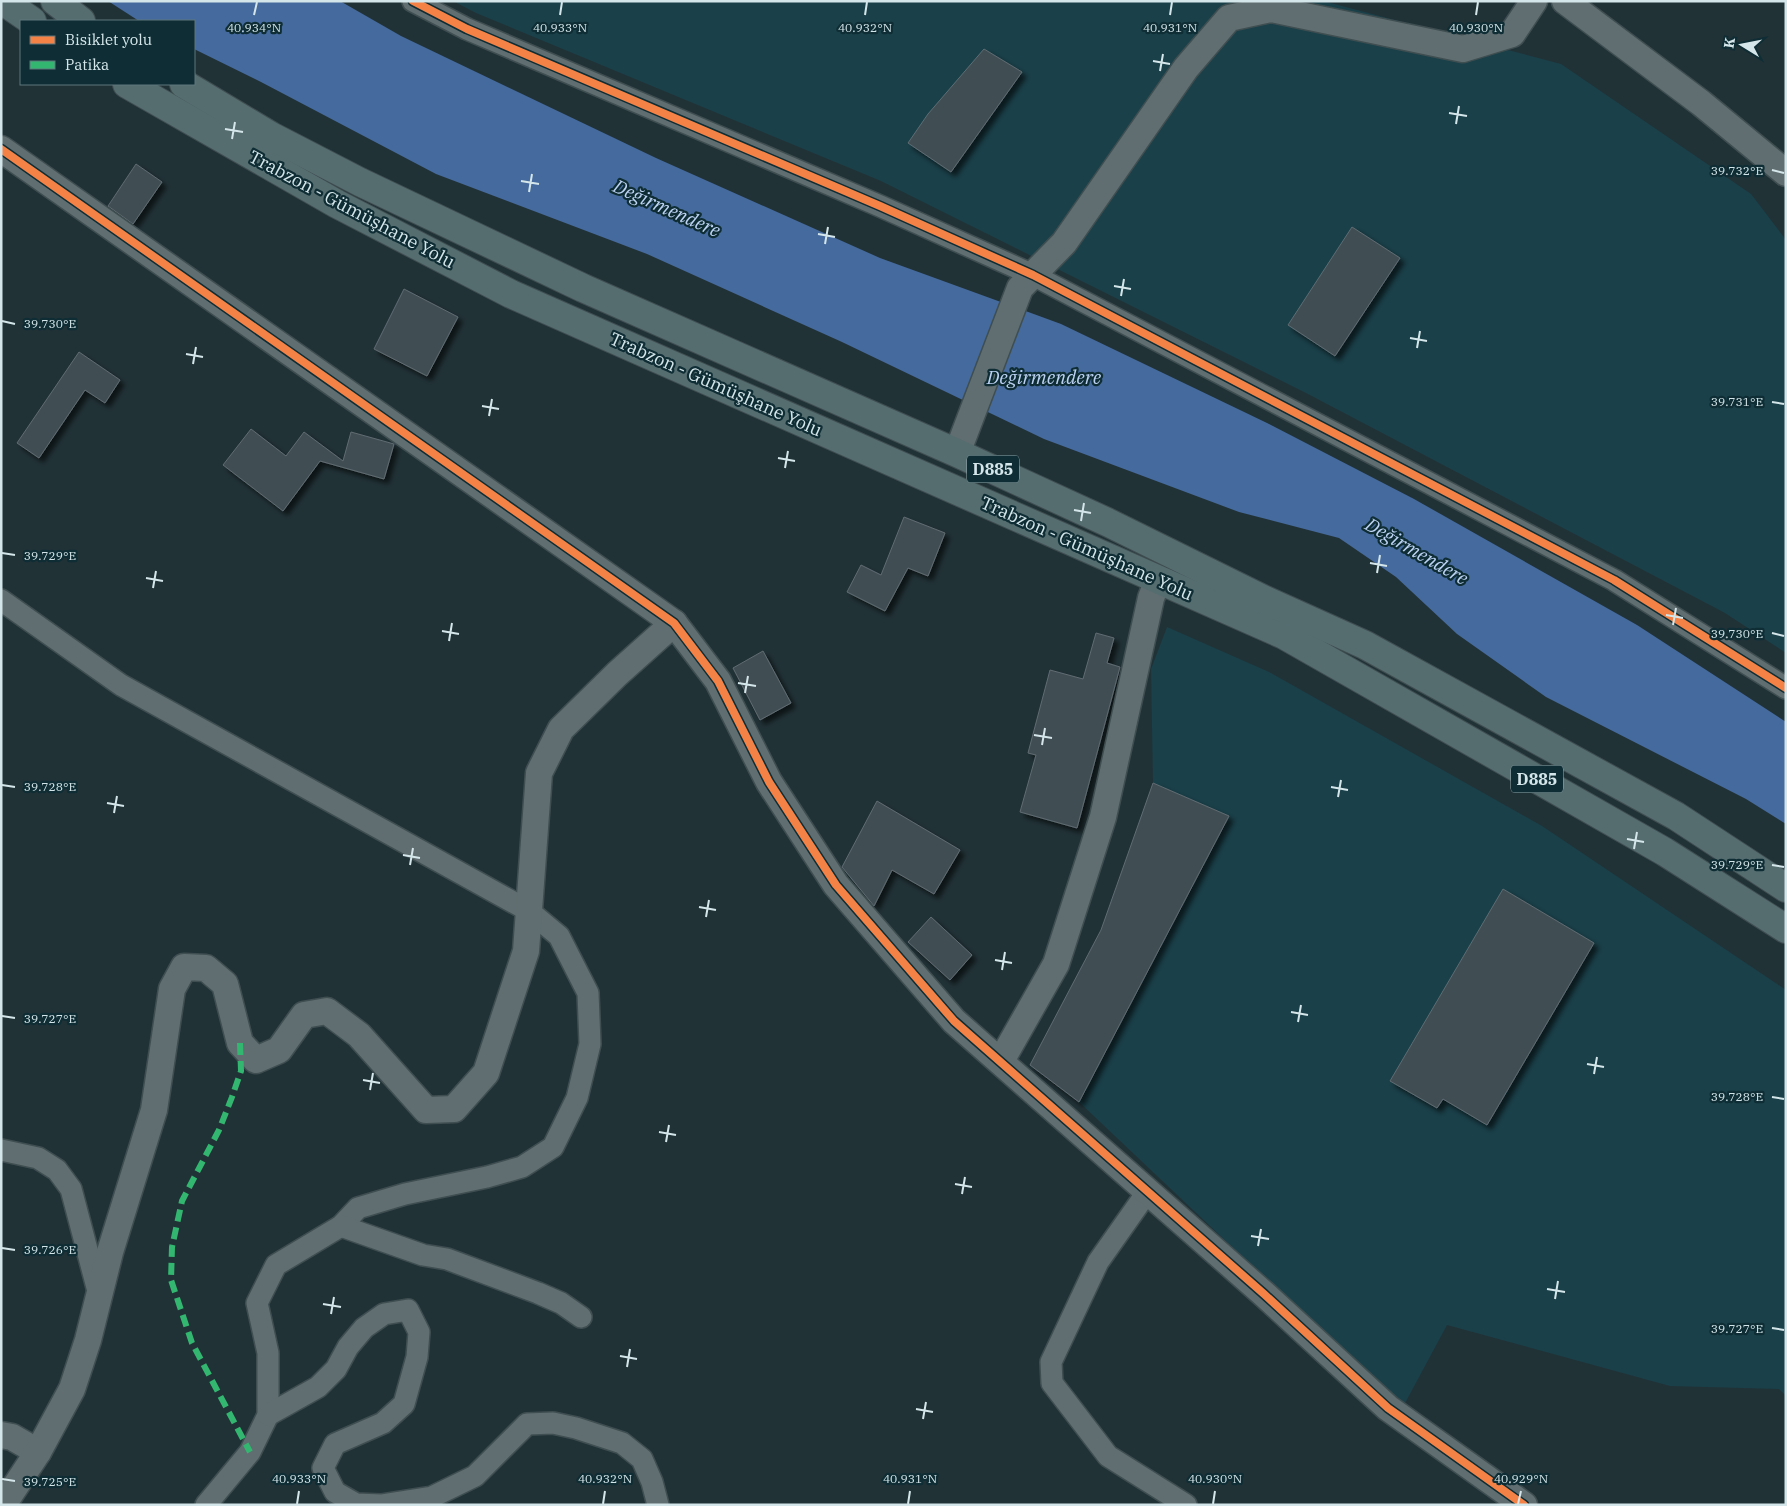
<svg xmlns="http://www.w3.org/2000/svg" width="1787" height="1506" font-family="'IBM Plex Serif',serif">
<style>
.built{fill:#1a4049}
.water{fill:#456a9d}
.building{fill:#414d53;stroke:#606c72;filter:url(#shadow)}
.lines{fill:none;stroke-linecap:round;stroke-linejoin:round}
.minor-casing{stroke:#3f4e51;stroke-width:24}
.tertiary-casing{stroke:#3f4e51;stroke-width:29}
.trunk-casing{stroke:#3f4e51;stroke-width:30}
.minor{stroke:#606e71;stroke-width:21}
.tertiary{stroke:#606e71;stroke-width:26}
.trunk{stroke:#566d70;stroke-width:28}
.quiet{stroke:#33b770;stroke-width:6;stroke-dasharray:12 6;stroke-linecap:butt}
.cycleway-casing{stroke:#0e2d34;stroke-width:11}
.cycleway{stroke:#f48246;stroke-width:8}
.ticks{fill:none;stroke:#d5e6ea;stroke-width:2}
.labels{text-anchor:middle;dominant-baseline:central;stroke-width:4.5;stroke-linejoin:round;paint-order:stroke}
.shield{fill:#0e2d34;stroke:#99aeb3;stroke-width:1}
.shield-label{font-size:16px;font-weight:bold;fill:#d5e6ea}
.street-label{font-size:18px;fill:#d5e6ea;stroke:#0e2d34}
.water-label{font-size:19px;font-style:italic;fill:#bdd3f4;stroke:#0e2d34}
.ticks-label{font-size:12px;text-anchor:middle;fill:#d5e6ea;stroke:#0e2d34;stroke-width:4.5;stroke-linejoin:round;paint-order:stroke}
</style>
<defs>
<filter id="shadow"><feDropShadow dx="4.5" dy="4.5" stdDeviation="2.5" flood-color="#0009"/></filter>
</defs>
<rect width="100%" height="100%" fill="#213237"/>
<!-- built -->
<g class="built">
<path d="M453,1h870l238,63 190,130 35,46v413l-61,-40 -419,-220 -425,-212 -405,-168z"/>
<path d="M1167,627l102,45 273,154 244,164v406l-7,-7 -109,-3 -223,-61 -43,80 -81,-72 -244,-231 -49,-37 71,-135 52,-147 -2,-114z"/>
</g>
<!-- water -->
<path class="water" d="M108,1h232l61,35 255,122 224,100 181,66 206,99 147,76 223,126 149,97v102l-40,-25 -200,-102 -89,-63 -61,-57 -57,-39 -100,-26 -195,-73 -202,-97 -195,-88 -211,-80 -175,-92 -67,-33v-28h-55z"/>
<!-- building -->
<g class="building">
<path d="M984,49l38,23 -71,100 -43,-29 20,-29z"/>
<path d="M136,164l26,18 -29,42 -25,-18z"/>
<path d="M1352,227l48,31 -65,98 -47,-31z"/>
<path d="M404,289l54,28 -31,59 -53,-27z"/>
<path d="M79,352l41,28 -15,23 -20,-13 -46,68 -22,-15z"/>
<path d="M251,429l35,27 18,-24 39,29 8,-29 43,12 -10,35 -64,-18 -37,50 -60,-46z"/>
<path d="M904,517l41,16 -17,43 -20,-8 -23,43 -38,-19 14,-27 20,10z"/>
<path d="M1096,633l18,5 -7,25 13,4 -43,161 -57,-16 16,-57 -8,-2 22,-83 33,9z"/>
<path d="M763,651l28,52 -31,17 -27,-52z"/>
<path d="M1153,783l76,33 -150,286 -49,-37 71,-135z"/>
<path d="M877,801l83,49 -26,44 -42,-24 -18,36 -32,-39z"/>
<path d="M1503,889l91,54 -107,182 -44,-26 -6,9 -47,-27z"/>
<path d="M931,917l41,38 -22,25 -42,-38z"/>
</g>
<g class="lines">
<defs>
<g id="minor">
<path d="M413,1l54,28 413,177 153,69 581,305 172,108"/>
<path d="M1,600l120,85 408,226 30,25 29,57 2,51 -13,54 -24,49 -31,20 -35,10 -82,17 -47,14 -17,18 -65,39 -19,38 11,50v62l-18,37 -44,53"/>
<path d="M1,1150l37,8 19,12 14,19 28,106"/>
<path d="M1148,1191l-50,71 -47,100 1,21 56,73 78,49"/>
<path d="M341,1226l82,29 24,4 91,34 23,10 20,14"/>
<path d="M268,1415l50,-28 18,-18 12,-22 16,-19 20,-14 24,-4 11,22 -2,25 -13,47 -21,19 -48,21 -12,24 12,24 21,12 25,1 51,-8 43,-21 52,-52 26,-1 23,5 46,15 20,16 10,23 6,23"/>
</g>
<g id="tertiary">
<path d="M1565,1l136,102 85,70"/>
<path d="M1,149l673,474 44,58 51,101 67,103 118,136 310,273 124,114 136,97"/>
<path d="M957,453l63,-165 44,-45 122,-175 43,-50 42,-9 192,40 49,-15 22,-33"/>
<path d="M1001,1061l55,-97 47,-147 48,-219 7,-18"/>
<path d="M1,1435l11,2 26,15"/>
<path d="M3,1505l35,-53 34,-63 16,-49 22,-88 44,-142 18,-121 12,-22 22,1 19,16 15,59 16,17 23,-10 25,-35 23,-4 32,24 67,75 28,-1 32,-36 40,-122 13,-178 22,-44 56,-55 57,-51"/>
</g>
<g id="trunk">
<path d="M3,1l29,20"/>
<path d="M55,1l26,20"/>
<path d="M127,84l210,120 174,90 773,341 381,217 121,77"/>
<path d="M184,84l87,52 89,46 223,106 374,165 150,69 158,78 100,45 311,171 110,72"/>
</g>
</defs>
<!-- minor casing -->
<use href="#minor" class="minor-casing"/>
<!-- tertiary casing -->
<use href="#tertiary" class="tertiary-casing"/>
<!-- trunk casing -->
<use href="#trunk" class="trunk-casing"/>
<!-- minor -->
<use href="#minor" class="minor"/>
<!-- tertiary -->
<use href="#tertiary" class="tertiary"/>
<!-- trunk -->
<use href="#trunk" class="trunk"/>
<!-- quiet -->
<path class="quiet" d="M240,1043l1,28 -9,26 -13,33 -37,71 -10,46 -1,33 21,63 58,109"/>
<defs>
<g id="cycleway">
<path d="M413,1l54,28 413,177 153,69 581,305 172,108"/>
<path d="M1,149l673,474 44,58 51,101 67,103 118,136 310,273 124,114 136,97"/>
</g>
</defs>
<!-- cycleway casing -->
<use href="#cycleway" class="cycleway-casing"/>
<!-- cycleway -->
<use href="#cycleway" class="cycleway"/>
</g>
<!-- ticks -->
<path class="ticks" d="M254,15l3,-13M560,15l2,-13M865,15l2,-13M1170,15l2,-13M1476,15l2,-13M1153,61l17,3M1160,71l3,-17M1449,113l18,3M1456,124l3,-18M225,129l18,3M232,139l3,-17M1772,170l12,3M521,181l18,3M529,192l3,-18M818,234l17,3M825,244l3,-17M1114,286l17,3M1121,296l3,-17M2,321l13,3M1410,338l17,3M1417,348l3,-17M186,354l17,3M193,364l3,-17M1772,402l12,2M482,406l17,3M489,416l3,-17M778,458l17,3M785,468l3,-17M1074,510l17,3M1081,521l3,-18M2,553l13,2M1370,563l17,3M1377,573l3,-18M146,578l17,3M153,588l3,-17M1666,615l17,3M1673,625l3,-17M442,631l17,3M1772,633l12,3M449,641l3,-18M738,683l18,3M745,693l3,-17M1034,735l18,3M1042,745l3,-17M2,785l13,2M1331,787l17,3M1338,797l3,-17M107,803l17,3M114,813l3,-17M1627,839l17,3M1634,849l3,-17M403,855l17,3M410,865l3,-17M1772,865l12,2M699,907l17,3M706,917l3,-17M995,960l17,3M1002,970l3,-18M1291,1012l17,3M2,1016l13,2M1298,1022l3,-17M1587,1064l17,3M1594,1074l3,-17M363,1080l17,3M370,1090l3,-17M1772,1097l12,2M659,1132l17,3M666,1142l3,-17M955,1184l17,3M962,1194l3,-17M1251,1236l18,3M1258,1246l3,-17M2,1248l13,2M1547,1289l18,3M1555,1299l3,-18M323,1304l18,3M331,1314l3,-17M1772,1328l12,2M620,1356l17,3M627,1367l3,-18M916,1409l17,3M923,1419l3,-17M2,1479l13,2M297,1504l2,-13M603,1504l2,-13M908,1504l2,-13M1213,1504l2,-13M1518,1504l3,-13"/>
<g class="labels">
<!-- shield labels -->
<g class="shield">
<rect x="967" y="455.5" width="52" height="27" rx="4"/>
<rect x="1511" y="765.5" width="52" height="27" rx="4"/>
</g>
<g class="shield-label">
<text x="993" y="469">D885</text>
<text x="1537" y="779">D885</text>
</g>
<!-- street labels -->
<g class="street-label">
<text transform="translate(352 209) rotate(28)">Trabzon - Gümüşhane Yolu</text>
<text transform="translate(716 384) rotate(24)">Trabzon - Gümüşhane Yolu</text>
<text transform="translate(1087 548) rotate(24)">Trabzon - Gümüşhane Yolu</text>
</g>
<!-- water labels -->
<g class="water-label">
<text transform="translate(667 208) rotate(24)">Değirmendere</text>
<text x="1044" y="377">Değirmendere</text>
<text transform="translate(1417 551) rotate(30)">Değirmendere</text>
</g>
</g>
<g class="ticks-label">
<text x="254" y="32">40.934°N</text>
<text x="560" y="32">40.933°N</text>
<text x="865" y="32">40.932°N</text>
<text x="1170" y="32">40.931°N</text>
<text x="1476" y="32">40.930°N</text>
<text x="1737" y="175">39.732°E</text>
<text x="50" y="328">39.730°E</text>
<text x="1737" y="406">39.731°E</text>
<text x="50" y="560">39.729°E</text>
<text x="1737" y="638">39.730°E</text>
<text x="50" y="791">39.728°E</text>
<text x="1737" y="869">39.729°E</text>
<text x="50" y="1023">39.727°E</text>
<text x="1737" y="1101">39.728°E</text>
<text x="50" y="1254">39.726°E</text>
<text x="1737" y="1333">39.727°E</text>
<text x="299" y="1483">40.933°N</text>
<text x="605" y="1483">40.932°N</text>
<text x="910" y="1483">40.931°N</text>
<text x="1215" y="1483">40.930°N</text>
<text x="1521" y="1483">40.929°N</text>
<text x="50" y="1486">39.725°E</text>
</g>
<!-- border -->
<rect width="1787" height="1506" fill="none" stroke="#d5e6ea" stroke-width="5"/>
<!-- legend -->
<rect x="20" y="20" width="175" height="65" fill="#0e2d34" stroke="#5e777d"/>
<rect x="30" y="36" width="25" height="8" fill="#f48246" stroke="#5e777d"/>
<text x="65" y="45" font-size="15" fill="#d5e6ea">Bisiklet yolu</text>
<rect x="30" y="61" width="25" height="8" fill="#33b770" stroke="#5e777d"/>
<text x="65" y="70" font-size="15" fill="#d5e6ea">Patika</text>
<!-- north arrow -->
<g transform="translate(1742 45) rotate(280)" stroke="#0e2d34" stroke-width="4" paint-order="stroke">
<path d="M0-4L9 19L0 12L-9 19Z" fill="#d5e6ea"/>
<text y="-8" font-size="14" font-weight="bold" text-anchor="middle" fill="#d5e6ea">K</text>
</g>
</svg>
